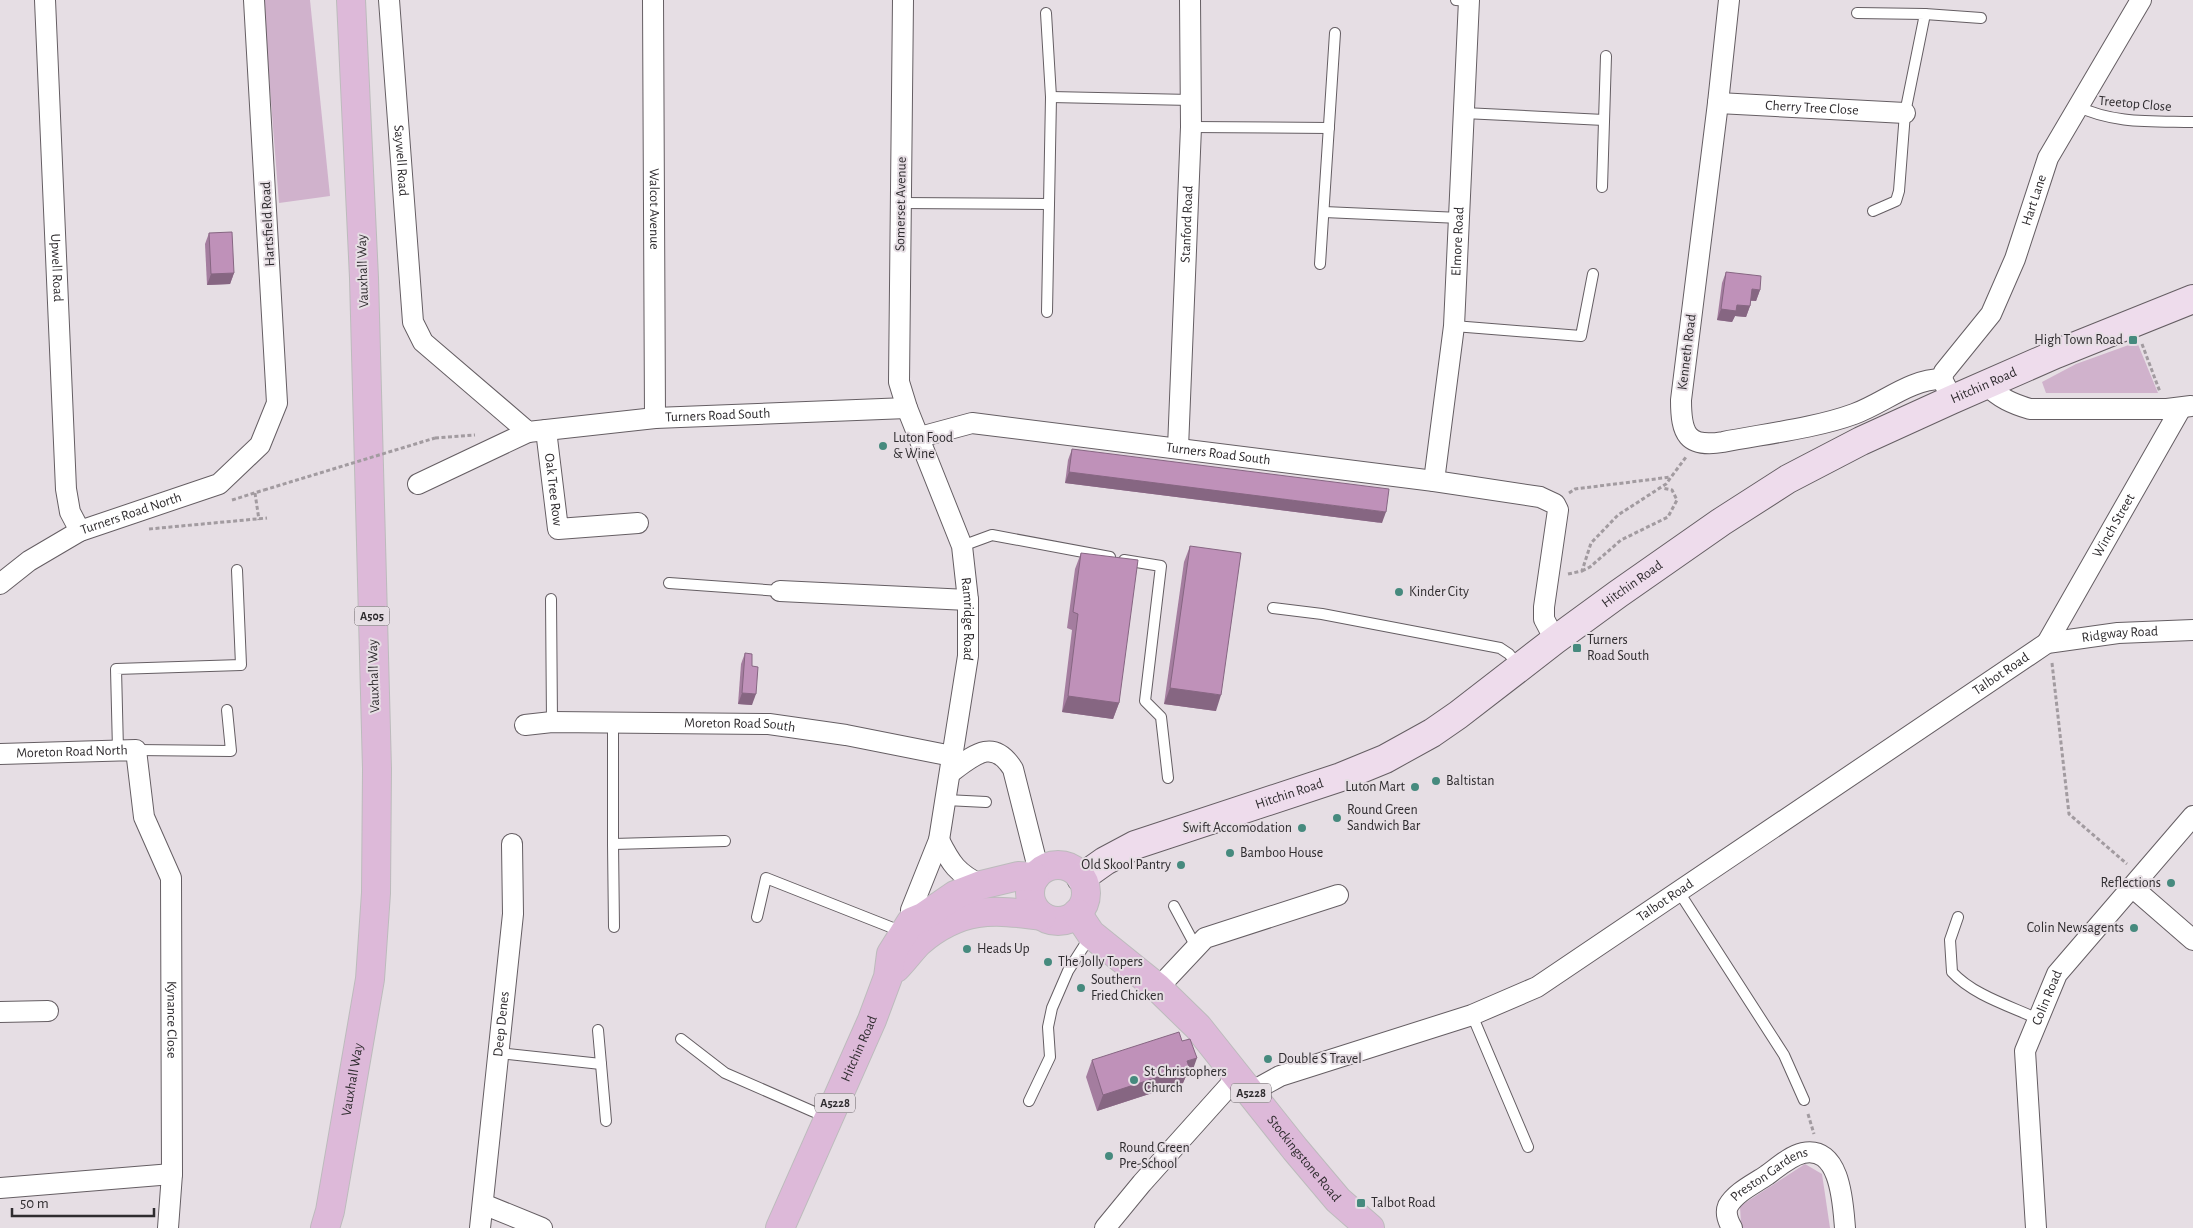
<svg xmlns="http://www.w3.org/2000/svg" width="2193" height="1228" font-family="'Alegreya Sans',sans-serif">
<style>
.green{fill:#d0b2cc}
.lines{fill:none;stroke-linecap:round;stroke-linejoin:round}
.lane-casing{stroke:#655e63;stroke-width:12}
.street-casing{stroke:#655e63;stroke-width:22}
.secondary-casing{stroke:#655e63;stroke-width:30}
.primary-casing{stroke:#bcbbbc;stroke-width:30}
.path{stroke:#a29ba0;stroke-width:3;stroke-dasharray:4 2.5;stroke-linecap:butt}
.lane{stroke:#fff;stroke-width:10}
.street{stroke:#fff;stroke-width:20}
.secondary{stroke:#eedcec;stroke-width:28}
.primary{stroke:#ddb9d9;stroke-width:28}
.path-bridge{stroke:#a29ba0;stroke-width:3;stroke-dasharray:4 2.5;stroke-linecap:butt}
.wall{fill:#a47d9f}
.shaded-wall{fill:#866682}
.building{fill:#bf91b9;stroke:#866682}
.poi-dot{fill:#468a7e;stroke:#e6dee4;stroke-width:2}
.labels{text-anchor:middle;dominant-baseline:central;stroke-width:4;stroke-linejoin:round;paint-order:stroke}
.shield{fill:#e6dee4;stroke:#666165;stroke-width:1}
.shield-label{font-size:12px;font-weight:bold;fill:#2f2c2f}
.street-label{font-size:14px;fill:#2f2c2f;stroke:#e6dee4}
.poi-label{font-size:14px;fill:#2f2c2f;stroke:#e6dee4;text-anchor:start}
</style>
<rect width="100%" height="100%" fill="#e6dee4"/>
<!-- green -->
<g class="green">
<path d="M263,0h47l20,196 -51,7z"/>
<path d="M2137,342l21,51h-112l-4,-11 34,-18z"/>
<path d="M1805,1164l17,10 8,54h-87l-2,-2 -1,-20z"/>
</g>
<g class="lines">
<defs>
<g id="lane">
<path d="M1456,0l13,1"/>
<path d="M1046,13l5,84 -4,215"/>
<path d="M1857,13l68,1 -20,99 -6,78 -3,10 -23,10"/>
<path d="M1925,14l56,4"/>
<path d="M1051,97l140,3"/>
<path d="M2077,106c36,18 76,15 116,16"/>
<path d="M1464,113l140,7"/>
<path d="M1191,127l138,1"/>
<path d="M1602,187l4,-131"/>
<path d="M901,203l148,1"/>
<path d="M1324,212l136,6"/>
<path d="M1320,264l15,-231"/>
<path d="M1454,326l127,10 12,-62"/>
<path d="M962,546l30,-11 118,22"/>
<path d="M1124,560l37,6 -16,135 16,16 7,61"/>
<path d="M669,583l111,8"/>
<path d="M551,599l1,123"/>
<path d="M1273,608l49,6 178,34 9,6 10,12"/>
<path d="M613,722v122l112,-3"/>
<path d="M118,750l-2,-81 125,-4 -4,-95"/>
<path d="M136,750l95,1 -4,-41"/>
<path d="M946,800l40,2"/>
<path d="M613,844l1,83"/>
<path d="M1679,892l105,163 20,45"/>
<path d="M1174,906l22,41"/>
<path d="M757,917l9,-39 137,54"/>
<path d="M1958,917l-8,23 2,32c21,23 58,34 86,47"/>
<path d="M1472,1015l56,132"/>
<path d="M598,1030l8,91"/>
<path d="M681,1039l44,34 103,45"/>
<path d="M499,1053l102,11"/>
<path d="M1029,1101l21,-44 -2,-30 4,-19 16,-37 23,-36"/>
</g>
<g id="street">
<path id="s1" d="M45,0l21,489 4,23 10,19"/>
<path id="s2" d="M389,0l24,322 10,20 105,90 127,-14 252,-10"/>
<path id="s3" d="M653,0l2,418"/>
<path id="s4" d="M903,0l-4,382 8,26 55,138 6,54v56l-29,184 -28,70v12"/>
<path d="M1729,0l-11,103 -37,297c0,34 6,48 42,42 41,-8 93,-14 131,-28 30,-11 56,-35 88,-35"/>
<path id="s5" d="M1718,103l187,10"/>
<path d="M1987,385c12,13 26,19 43,24h137l24,-3"/>
<path id="s6" d="M1947,389l-5,-10 2,-7 47,-58 24,-55 33,-101 93,-158"/>
<path id="s7" d="M546,430l12,99 80,-6"/>
<path id="s8" d="M920,437l52,-14 462,58 106,16 15,7 3,6 -14,97v12l11,21"/>
<path id="s9" d="M1178,448l13,-321 -1,-127"/>
<path id="s10" d="M1434,481l20,-155 15,-326"/>
<path d="M418,484l110,-52"/>
<path id="s11" d="M0,584l29,-23 51,-30 139,-47 41,-39 17,-42 -23,-403"/>
<path d="M780,591l188,9"/>
<path id="s12" d="M2047,643l134,-235"/>
<path id="s13" d="M525,725l27,-3 217,2 77,11 106,21"/>
<path id="s14" d="M0,754l136,-4 8,67 27,61 1,296 -4,54"/>
<path d="M950,773c24,-18 43,-36 63,-4l26,103"/>
<path d="M939,840c12,24 18,33 42,45"/>
<path d="M2132,887l61,53"/>
<path d="M1158,988l47,-50 133,-43"/>
<path d="M0,1012l48,-1"/>
<path id="s15" d="M1251,1092l29,-16 192,-61 65,-28 510,-344 71,-10 75,-3"/>
<path d="M0,1188l172,-14"/>
<path d="M483,1204l59,24"/>
<path id="s16" d="M480,1228l33,-314 -1,-70"/>
<path d="M1105,1228l37,-45 96,-107"/>
<path id="s17" d="M1732,1228c-4,-7 -7,-15 -4,-22 8,-14 26,-22 39,-31 11,-8 23,-19 36,-22 38,-8 40,52 42,75"/>
<path id="s18" d="M2036,1228l-11,-177 32,-77 136,-158"/>
</g>
<g id="secondary">
<path id="s19" d="M1081,878l24,-17 30,-16 206,-68 44,-18 47,-26 26,-18 97,-75 63,-46 103,-72 67,-43 73,-38 90,-41 105,-46 137,-55"/>
</g>
<g id="primary">
<circle cx="1058" cy="893" r="28"/>
<path id="s20" d="M1077,913l14,21 67,54 40,39 97,122 43,51 32,28"/>
<path d="M896,968c8,-8 15,-18 23,-26 41,-35 73,-33 123,-26"/>
<path id="s21" d="M325,1228l5,-17 40,-232 6,-86 1,-124 -13,-491 -13,-278"/>
<path id="s22" d="M780,1228l92,-208 16,-43 3,-23 20,-32 12,-5 32,-22 26,-10 37,-9 17,1"/>
</g>
</defs>
<!-- lane casing -->
<use href="#lane" class="lane-casing"/>
<!-- street casing -->
<use href="#street" class="street-casing"/>
<!-- secondary casing -->
<use href="#secondary" class="secondary-casing"/>
<!-- primary casing -->
<use href="#primary" class="primary-casing"/>
<!-- path -->
<g class="path">
<path d="M2142,344l18,48"/>
<path d="M435,438l40,-3"/>
<path d="M255,493l4,27"/>
<path d="M1569,493l6,-4 96,-12"/>
<path d="M232,500l32,-10"/>
<path d="M149,529l118,-11"/>
<path d="M1582,571l8,-4 31,-27 47,-23 9,-17 -5,-10 -10,-2"/>
<path d="M1568,574l14,-3 9,-28 27,-28 48,-31 20,-27"/>
<path d="M2052,663l17,151 58,50"/>
<path d="M1808,1114l6,20"/>
</g>
<!-- lane -->
<use href="#lane" class="lane"/>
<!-- street -->
<use href="#street" class="street"/>
<!-- secondary -->
<use href="#secondary" class="secondary"/>
<!-- primary -->
<use href="#primary" class="primary"/>
<!-- path-bridge -->
<path class="path-bridge" d="M264,490l171,-52"/>
</g>
<!-- wall -->
<g class="wall">
<path d="M209,233l25,40 -4,11 -23,1 -2,-41z"/>
<path d="M1726,272l34,18 -4,11h-5l-1,5 -4,11 -11,-1 -3,6 -15,-2 5,-37z"/>
<path d="M1072,449l310,74 -317,-40 3,-23z"/>
<path d="M1190,546l26,165 -52,-7 20,-142z"/>
<path d="M1081,553l38,150 -6,16 -51,-7 10,-82 -5,-2 8,-59z"/>
<path d="M745,653l7,13v39l-14,-1 3,-40z"/>
<path d="M1092,1060l99,15 -5,1 -3,7 -86,28 -11,-34z"/>
</g>
<!-- shaded-wall -->
<g class="shaded-wall">
<path d="M234,273l-4,11 -23,1 4,-11z"/>
<path d="M1752,289l8,1 -4,11 -8,-1z"/>
<path d="M1737,305l13,1 -4,11 -11,-1 -3,6 -15,-2 4,-11z"/>
<path d="M1069,472l317,40 -4,11 -317,-40z"/>
<path d="M1170,688l51,7 -5,16 -52,-7z"/>
<path d="M742,693l14,1 -4,11 -14,-1z"/>
<path d="M1068,696l51,7 -6,16 -51,-7z"/>
<path d="M1197,1058l-6,17 -5,1 -3,7 -86,28 6,-16 84,-34z"/>
</g>
<!-- building -->
<g class="building">
<path d="M232,232l2,41 -23,1 -2,-41z"/>
<path d="M1726,272l35,4 -1,14 -8,-1 -2,17 -13,-1 -1,6 -15,-2z"/>
<path d="M1072,449l317,40 -3,23 -317,-40z"/>
<path d="M1190,546l51,7 -20,142 -51,-7z"/>
<path d="M1081,553l57,7 -19,143 -51,-7 10,-82 -5,-2z"/>
<path d="M745,653l7,1v12l6,1 -2,27 -14,-1z"/>
<path d="M1179,1032l3,9 8,-2 7,19 -10,3 2,6 -86,28 -11,-35z"/>
</g>
<!-- markers -->
<g class="poi-dot">
<rect x="2128" y="335" width="10" height="10" rx="2.5"/>
<circle cx="883" cy="446" r="5"/>
<circle cx="1399" cy="592" r="5"/>
<rect x="1572" y="643" width="10" height="10" rx="2.5"/>
<circle cx="1436" cy="781" r="5"/>
<circle cx="1415" cy="787" r="5"/>
<circle cx="1337" cy="818" r="5"/>
<circle cx="1302" cy="828" r="5"/>
<circle cx="1230" cy="853" r="5"/>
<circle cx="1181" cy="865" r="5"/>
<circle cx="2171" cy="883" r="5"/>
<circle cx="2134" cy="928" r="5"/>
<circle cx="967" cy="949" r="5"/>
<circle cx="1048" cy="962" r="5"/>
<circle cx="1081" cy="988" r="5"/>
<circle cx="1268" cy="1059" r="5"/>
<circle cx="1134" cy="1080" r="5"/>
<circle cx="1109" cy="1156" r="5"/>
<rect x="1356" y="1198" width="10" height="10" rx="2.5"/>
</g>
<g class="labels">
<!-- shield labels -->
<g class="shield">
<rect x="354.5" y="606.5" width="35" height="19" rx="4"/>
<rect x="1231" y="1083.5" width="40" height="19" rx="4"/>
<rect x="815" y="1093.5" width="40" height="19" rx="4"/>
</g>
<g class="shield-label">
<text x="372" y="616">A505</text>
<text x="1251" y="1093">A5228</text>
<text x="835" y="1103">A5228</text>
</g>
<!-- street labels -->
<g class="street-label">
<text transform="translate(2135 104) rotate(5)">Treetop Close</text>
<text stroke="none"><textPath href="#s5" startOffset="94">Cherry Tree Close</textPath></text>
<text stroke="none"><textPath href="#s2" startOffset="161">Saywell Road</textPath></text>
<text stroke="none"><textPath href="#s6" startOffset="215">Hart Lane</textPath></text>
<text transform="translate(901 204) rotate(-89)">Somerset Avenue</text>
<text stroke="none"><textPath href="#s3" startOffset="209">Walcot Avenue</textPath></text>
<text transform="translate(268 224) rotate(-93)">Hartsfield Road</text>
<text stroke="none"><textPath href="#s9" startOffset="224">Stanford Road</textPath></text>
<text stroke="none"><textPath href="#s10" startOffset="241">Elmore Road</textPath></text>
<text stroke="none"><textPath href="#s1" startOffset="268">Upwell Road</textPath></text>
<text transform="translate(363 271) rotate(-92)">Vauxhall Way</text>
<text transform="translate(1687 352) rotate(-83)">Kenneth Road</text>
<text stroke="none"><textPath href="#s19" startOffset="1036">Hitchin Road</textPath></text>
<text stroke="none"><textPath href="#s2" startOffset="674">Turners Road South</textPath></text>
<text stroke="none"><textPath href="#s8" startOffset="302">Turners Road South</textPath></text>
<text stroke="none"><textPath href="#s7" startOffset="60">Oak Tree Row</textPath></text>
<text stroke="none"><textPath href="#s11" startOffset="150">Turners Road North</textPath></text>
<text stroke="none"><textPath href="#s12" startOffset="135">Winch Street</textPath></text>
<text stroke="none"><textPath href="#s19" startOffset="631">Hitchin Road</textPath></text>
<text stroke="none"><textPath href="#s4" startOffset="631">Ramridge Road</textPath></text>
<text stroke="none"><textPath href="#s15" startOffset="994">Ridgway Road</textPath></text>
<text stroke="none"><textPath href="#s15" startOffset="865">Talbot Road</textPath></text>
<text transform="translate(374 676) rotate(-92)">Vauxhall Way</text>
<text stroke="none"><textPath href="#s13" startOffset="215">Moreton Road South</textPath></text>
<text stroke="none"><textPath href="#s14" startOffset="72">Moreton Road North</textPath></text>
<text stroke="none"><textPath href="#s19" startOffset="226">Hitchin Road</textPath></text>
<text stroke="none"><textPath href="#s15" startOffset="460">Talbot Road</textPath></text>
<text stroke="none"><textPath href="#s18" startOffset="235">Colin Road</textPath></text>
<text stroke="none"><textPath href="#s14" startOffset="412">Kynance Close</textPath></text>
<text stroke="none"><textPath href="#s16" startOffset="205">Deep Denes</textPath></text>
<text stroke="none"><textPath href="#s22" startOffset="196">Hitchin Road</textPath></text>
<text stroke="none"><textPath href="#s21" startOffset="151">Vauxhall Way</textPath></text>
<text stroke="none"><textPath href="#s20" startOffset="336">Stockingstone Road</textPath></text>
<text stroke="none"><textPath href="#s17" startOffset="76">Preston Gardens</textPath></text>
</g>
<!-- poi labels -->
<g class="poi-label">
<text x="2123" y="340" text-anchor="end">High Town Road</text>
<text x="893" y="438">Luton Food<tspan x="893" dy="16">&amp; Wine</tspan></text>
<text x="1409" y="592">Kinder City</text>
<text x="1587" y="640">Turners<tspan x="1587" dy="16">Road South</tspan></text>
<text x="1446" y="781">Baltistan</text>
<text x="1405" y="787" text-anchor="end">Luton Mart</text>
<text x="1347" y="810">Round Green<tspan x="1347" dy="16">Sandwich Bar</tspan></text>
<text x="1292" y="828" text-anchor="end">Swift Accomodation</text>
<text x="1240" y="853">Bamboo House</text>
<text x="1171" y="865" text-anchor="end">Old Skool Pantry</text>
<text x="2161" y="883" text-anchor="end">Reflections</text>
<text x="2124" y="928" text-anchor="end">Colin Newsagents</text>
<text x="977" y="949">Heads Up</text>
<text x="1058" y="962">The Jolly Topers</text>
<text x="1091" y="980">Southern<tspan x="1091" dy="16">Fried Chicken</tspan></text>
<text x="1278" y="1059">Double S Travel</text>
<text x="1144" y="1072">St Christophers<tspan x="1144" dy="16">Church</tspan></text>
<text x="1119" y="1148">Round Green<tspan x="1119" dy="16">Pre-School</tspan></text>
<text x="1371" y="1203">Talbot Road</text>
</g>
</g>
<!-- scale -->
<path d="M12 1208v8h142v-8" fill="none" stroke="#2f2c2f" stroke-width="2.5"/>
<text x="20" y="1208" font-size="15" fill="#2f2c2f" stroke="#e6dee4" stroke-width="4" paint-order="stroke">50 m</text>
</svg>
